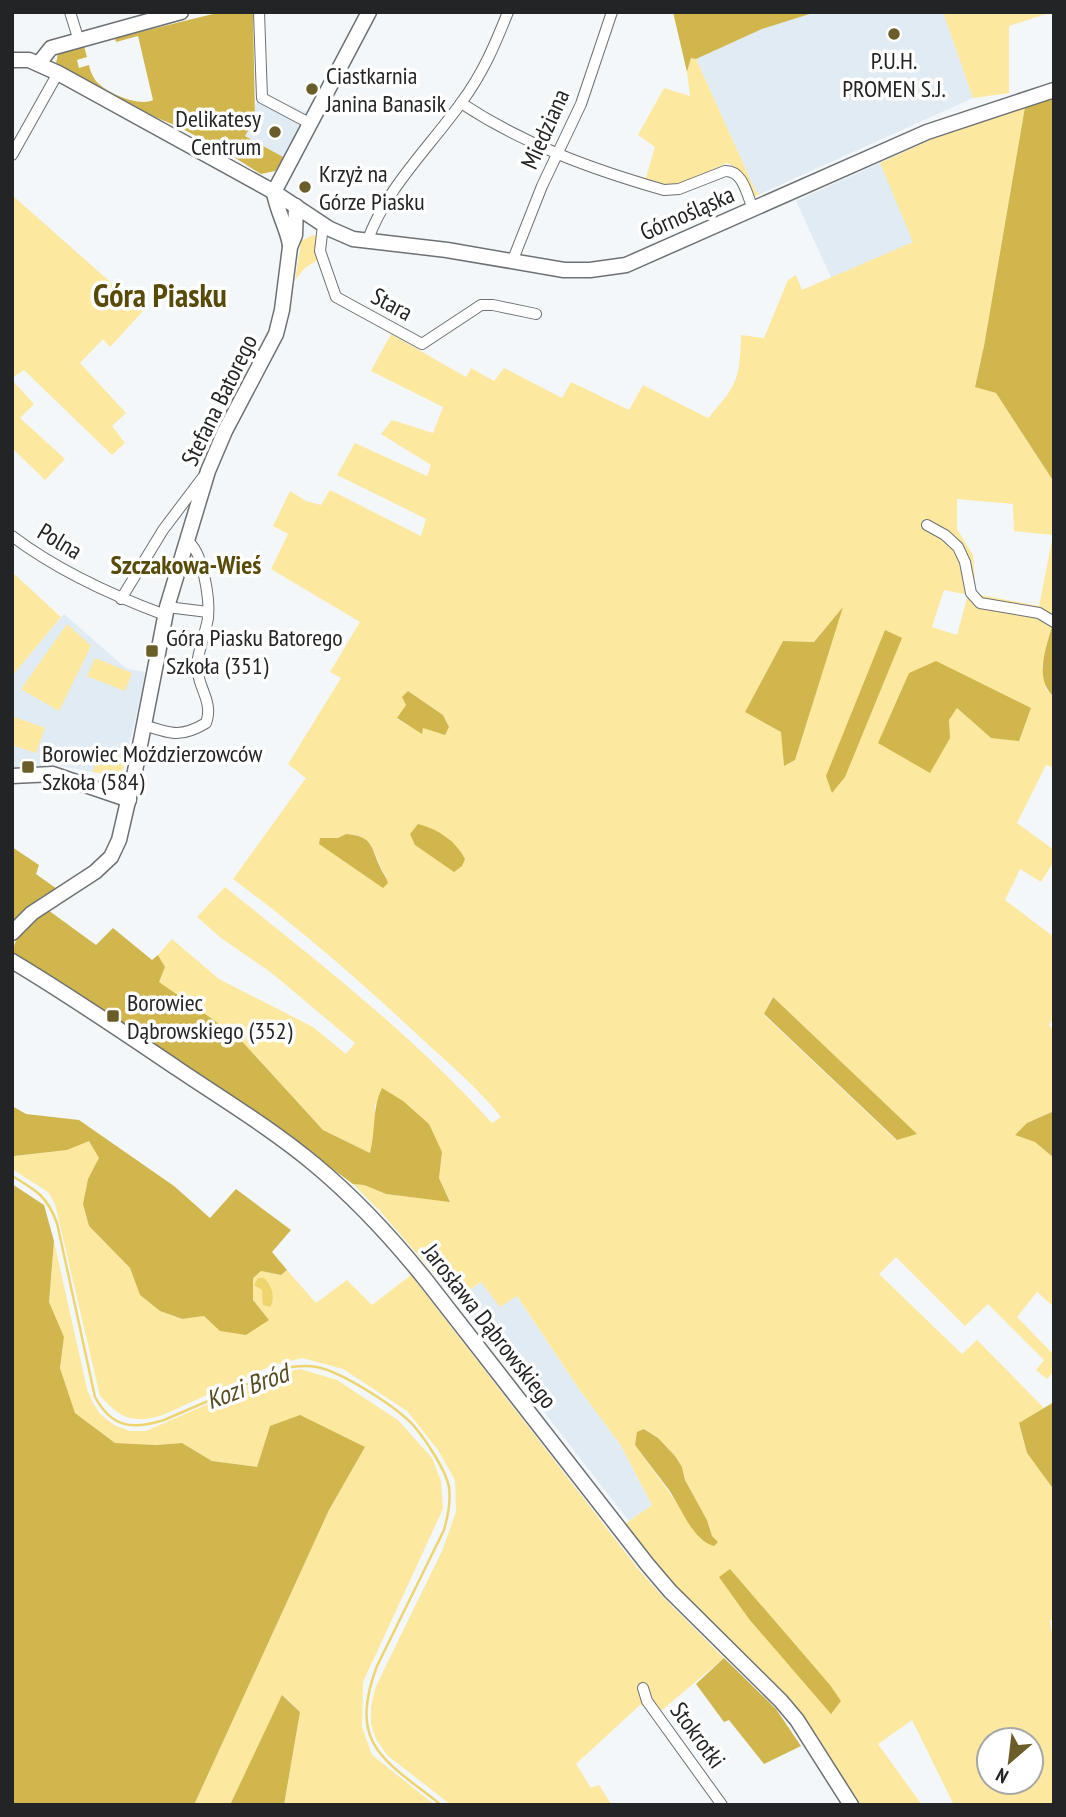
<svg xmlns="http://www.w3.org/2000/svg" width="1066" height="1817" font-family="'PT Sans Narrow',sans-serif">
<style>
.built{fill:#e0ebf3}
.green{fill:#fce99f;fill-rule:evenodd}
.forest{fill:#d0b64d}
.water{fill:#eed46d}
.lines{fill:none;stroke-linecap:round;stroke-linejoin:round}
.stream{stroke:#eed46d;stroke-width:2.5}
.street-casing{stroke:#6e7174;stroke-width:12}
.secondary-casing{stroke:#6e7174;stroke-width:17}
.street{stroke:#fff;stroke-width:10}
.secondary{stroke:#fff;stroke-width:14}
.poi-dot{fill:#6a5d2a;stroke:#fff;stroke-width:2.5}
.labels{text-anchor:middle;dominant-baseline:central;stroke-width:7;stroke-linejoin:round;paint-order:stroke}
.poi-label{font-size:24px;fill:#232426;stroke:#fff;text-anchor:start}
.street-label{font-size:24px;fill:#232426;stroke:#fff}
.neighbourhood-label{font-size:26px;font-weight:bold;fill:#584a09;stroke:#fff}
.water-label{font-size:26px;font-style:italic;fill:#564c21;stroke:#fff}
.district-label{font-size:32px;font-weight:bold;fill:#584a09;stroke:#fff}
</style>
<rect width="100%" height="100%" fill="#f3f7fa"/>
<!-- built -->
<g class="built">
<path d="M816,12h127l30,86 -213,96 -4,-2 -60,-133 66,-30z"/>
<path d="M266,96l43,17 -24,45 -40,-22 10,-17v-15z"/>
<path d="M880,163l34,79 -82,37 -36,-78z"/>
<path d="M64,614l58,51 6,4 17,3 -6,32 -18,73 -67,-12 -42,2v-91z"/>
<path d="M482,1282l34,13 63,94 41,55 32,61 -23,16 -173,-222z"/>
</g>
<!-- green -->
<g class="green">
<path d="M943,12h109l-43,14v67l-36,5z"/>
<path d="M691,58l5,1 60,133 4,2 -7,4c-6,-15 -9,-29 -26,-35l-53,24 -29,-6 10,-34 -17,-12 26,-47 26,8 -3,-24z"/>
<path d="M1025,107l-41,239 -9,40 21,7 58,89v137l-12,46 4,24 8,8v71l-8,-3 -29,58 37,27v11l-13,21 -21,-13 -15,31 49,37v79l-5,10 5,3v82l-27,12 8,19 19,16v149l-17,-15 -20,25 37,38v16l-7,8 -11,-9 8,-10 -56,-56 -23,22 -69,-69 -17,17 83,80 15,-14 67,68 -25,16 8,29 27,37v131l-4,-1 4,28v157h-100l-42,-85 -34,24 44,61h-65l-64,-99 -26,-30 -91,-88 -51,-64 27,-19 -32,-61 -41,-55 -62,-93 -17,11 -19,-25 -25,17 -77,-89 -26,-26 11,1 22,9 64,7 -11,-23 3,-26 -67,-49v29l-5,21 -47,-23 -85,-93 -80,-55 7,-15 -7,-12 14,-16 47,40 94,48 33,27 9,-11 -82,-69 -52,-36 -24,-21 28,-30c92,74 188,148 267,236l9,-6c-23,-29 -53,-54 -80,-79 -61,-57 -122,-110 -188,-159l73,-101 -18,-14 53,-86 -11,-6 30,-50 -89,-53 17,-35 -15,-8 17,-35 16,10 15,4 9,-15 91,46 5,-17 -89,-44 18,-32 72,33 4,-11 -50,-31 11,-14 41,13 10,-26 -72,-36 20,-37 75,43 5,-9 23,13 10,-13 58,30 9,-16 58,28 14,-25 65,33c29,-33 32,-38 33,-83l23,3 24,-58 8,-5 6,15 111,-48 -33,-79 76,-35zM957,499l56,5 1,27 39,4 -14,71 -63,-12 -3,-39 -16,-26zM944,590l24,5 -11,40 -25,-8zM842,609l-47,151 -11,6 -2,-34 -37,-20 38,-71 31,1zM936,662l55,76 -34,-30 -8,12zM408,691l35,24 6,12 -26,1 -1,5 -25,-14 10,-14zM346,834c33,2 26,23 41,44l-67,-40h19zM772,997h1l143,137 -20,6 -132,-125zM645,1429l13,9 17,18 7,11 3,13 22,40 5,16 6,6 -41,-39 -42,-58zM989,1740h42v42h-42z"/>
<path d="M12,195l131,116 -33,36 -7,-8 -23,24 46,50 -14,13 13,17 -13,12 -88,-85 -12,8z"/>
<path d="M313,235l4,1 2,23 -14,9 -10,12 6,-39z"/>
<path d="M12,380l22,24 -14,14 45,41 -20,21 -33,-32z"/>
<path d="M12,572l49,45 -49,59z"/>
<path d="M67,624l24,22 -32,65 -38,-22z"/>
<path d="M95,658l37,15 -7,18 -38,-15z"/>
<path d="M12,716l33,12 -9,25 -24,-8z"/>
<path d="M98,751l28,7 -5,19 -28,-5z"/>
<path d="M89,1140l11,18 -12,21 -5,25 6,22 41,42 10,27 20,16 21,8 23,-3 65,4 -16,-20v-23l8,-6 20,4 6,-5 29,33 31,-23 25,25 39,-30 228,295 25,28 60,60 -62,52 -22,-5 -64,59 15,24 8,-3 13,20h-161l-64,-50 -11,-16 -5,-15v-18l5,-20 66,-135 14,-39 -1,-32 -17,-30 -31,-39 -64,-42 -41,-11 -31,8 -108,49c-30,9 -42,4 -63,-19l-45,-192 -7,-12 -36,-23 2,-13 53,-6z"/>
<path d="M54,1241l33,148 6,14 7,11 14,11 16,6h16l128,-56 26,-6 37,11 61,40 34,38 9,23 2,28 -80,173 -1,45 10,28 63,50h-151l16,-93 -17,-17 -53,110h-36l135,-295 36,-63 -95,-21 -13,41 -45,-6 -30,-18 -26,2 -41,-2 -40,-30 -15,-45 4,-31 -15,-35z"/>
</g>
<!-- forest -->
<g class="forest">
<path d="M221,12h32l2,107 -10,17 40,22 -10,13 -14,3 -37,-23 -45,-24 -24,-10 -99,-54 2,-9 26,-8 3,11 -10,3 2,8 10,-3c1,6 5,15 10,19 11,10 41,23 54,16l-15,-64 -22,6 -1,-4z"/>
<path d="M673,12h143l-54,17 -66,30 -5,-1 -4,14z"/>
<path d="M1054,97v385l-58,-89 -21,-6 9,-41 41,-239z"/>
<path d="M843,607l-48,153 -11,6 -3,-34 -36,-20 38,-71 31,1z"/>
<path d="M1054,619v78c-22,-20 -6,-53 0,-78z"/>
<path d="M885,630l17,8 -57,139 -13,16 -6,-17z"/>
<path d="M936,661l95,47 -12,33 -28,-3 -34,-30 -8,12 1,18 -20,35 -52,-30 31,-70z"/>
<path d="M408,691l35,24 6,12 -4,8 -22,-7 -1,6 -25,-16 9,-13 -4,-8z"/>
<path d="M418,824c20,5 38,17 47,35l-3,7 -8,6 -39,-27 -5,-11z"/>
<path d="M346,834c27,2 25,13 34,33 3,7 6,9 8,16l-5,5 -64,-44 1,-6h18z"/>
<path d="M12,847l27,18 -3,9 21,15 -16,8 -29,24z"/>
<path d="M48,910l48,35 17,-17 39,32 6,-5 7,12 -6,15 79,55 85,93 47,23c6,-24 2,-44 12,-65l21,13 26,23 13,28 -3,26 11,24 -64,-8 -22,-9 -11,-1 -83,-61 -256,-169c-3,-19 20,-34 34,-44z"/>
<path d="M773,997l144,137 -20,6 -133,-126z"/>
<path d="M12,1106l14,8 53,6 95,66 36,32 26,-29 55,41 -19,22 15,18 -6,5 -20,-4 -8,7v22l16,20 -23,15 -26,-4 -16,-15 -22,3 -22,-8 -20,-16 -10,-27 -41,-42 -6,-22 5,-25 11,-21 -10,-17 -22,9 -53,6 -2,4z"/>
<path d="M1054,1111v47l-19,-16 -20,-7 12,-12z"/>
<path d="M12,1184l32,21 10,36 -5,61 15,35 -4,31 15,45 40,30 41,2 26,-2 30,18 45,6 13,-41 30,-11 65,32 -36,63 -135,295h-182z"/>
<path d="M1054,1402v88l-27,-37 -8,-30z"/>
<path d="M644,1429l14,9 17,18 7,11 3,13 22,40 5,16 6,6 -4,4c-21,-5 -33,-39 -45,-56 -11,-15 -23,-30 -34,-45l2,-13z"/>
<path d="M730,1569l100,116 11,16 -10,13 -82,-95 -30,-42z"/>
<path d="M724,1658l52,51 25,37 -37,18 -35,-44 -5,2 -28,-38z"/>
<path d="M282,1695l18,17 -16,93h-54z"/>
</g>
<!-- water -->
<path class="water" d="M258,1278h6c8,7 12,21 6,29l-7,-2 -1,-15 -8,-5z"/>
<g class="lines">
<!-- stream -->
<path class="stream" d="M12,1176c24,14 35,20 45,47l38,174c17,31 37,33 69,23l121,-52c11,-2 21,-3 32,-1 25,5 80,40 97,59 11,13 32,44 35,61 2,14 -1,29 -5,43l-67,136c-30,80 8,94 64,139"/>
<defs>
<g id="street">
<path d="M70,12l9,29"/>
<path d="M259,12l3,86 49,26"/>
<path d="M461,103c64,42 130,66 203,87l15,-1 46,-18c18,-1 22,24 28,38"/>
<path d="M12,155l46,-82"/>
<path d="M323,225l-3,26 16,46 86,47 59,-39h12l43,9"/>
<path d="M367,242c19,-54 61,-93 94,-139 22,-30 33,-56 47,-91"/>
<path d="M512,262l30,-76 39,-82 31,-92"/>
<path d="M927,525l18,10 13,12 7,15 6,31 9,10 59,10 15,9"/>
<path d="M12,536c46,35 99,59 153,79"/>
<path d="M121,599l42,-69 40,-53"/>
<path d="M167,607l41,5"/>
<path d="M144,725c27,9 37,13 62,-2 8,-22 -9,-36 -9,-57 0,-12 9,-34 11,-48 2,-18 -5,-68 -21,-77"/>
<path d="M643,1688l4,13 75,104"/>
</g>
<g id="secondary">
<path d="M12,60h17l29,13 216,119 56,37 23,10 94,11 117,20h26l36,-5 301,-133 127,-42"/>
<path d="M39,63l12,-15 130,-36"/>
<path d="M274,192l95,-180"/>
<path d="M274,192c2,17 13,35 16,53"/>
<path d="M12,776l41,-2 76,26"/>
<path d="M12,933l20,-20 63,-41 16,-15 8,-17 16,-69 32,-164 41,-136 17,-40 51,-97 6,-24 8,-63 5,-12 1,-29"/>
<path d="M12,961c57,34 111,71 166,108 46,31 94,60 136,95 41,34 78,74 111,115l222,285 23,27 111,110 16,19 54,85"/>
</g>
</defs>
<!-- street casing -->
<use href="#street" class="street-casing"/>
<!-- secondary casing -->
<use href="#secondary" class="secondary-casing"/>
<!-- street -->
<use href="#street" class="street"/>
<!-- secondary -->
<use href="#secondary" class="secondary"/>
</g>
<!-- markers -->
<g class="poi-dot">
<circle cx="894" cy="34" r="7"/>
<circle cx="312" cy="89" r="7"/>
<circle cx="275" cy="132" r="7"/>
<circle cx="305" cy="187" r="7"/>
<rect x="145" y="644" width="14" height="14" rx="3.5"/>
<rect x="21" y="760" width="14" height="14" rx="3.5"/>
<rect x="106" y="1009" width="14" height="14" rx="3.5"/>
</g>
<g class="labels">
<!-- poi labels -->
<g class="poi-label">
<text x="894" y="60" text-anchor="middle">P.U.H.<tspan x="894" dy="28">PROMEN S.J.</tspan></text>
<text x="326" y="75">Ciastkarnia<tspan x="326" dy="28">Janina Banasik</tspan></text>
<text x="261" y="118" text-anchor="end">Delikatesy<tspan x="261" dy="28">Centrum</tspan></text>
<text x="319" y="173">Krzyż na<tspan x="319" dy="28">Górze Piasku</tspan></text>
<text x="166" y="637">Góra Piasku Batorego<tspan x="166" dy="28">Szkoła (351)</tspan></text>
<text x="42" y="753">Borowiec Moździerzowców<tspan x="42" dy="28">Szkoła (584)</tspan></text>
<text x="127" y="1002">Borowiec<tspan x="127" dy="28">Dąbrowskiego (352)</tspan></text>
</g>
<!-- street labels -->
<g class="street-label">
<text transform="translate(545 129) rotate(-66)">Miedziana</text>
<text transform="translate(687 213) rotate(-24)">Górnośląska</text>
<text transform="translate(392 304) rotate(28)">Stara</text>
<text transform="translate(219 400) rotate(-64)">Stefana Batorego</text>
<text transform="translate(60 541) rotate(31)">Polna</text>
<text transform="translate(490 1326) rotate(52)">Jarosława Dąbrowskiego</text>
<text transform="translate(698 1735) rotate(54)">Stokrotki</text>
</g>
<!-- neighbourhood labels -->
<g class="neighbourhood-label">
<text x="186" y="564">Szczakowa-Wieś</text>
</g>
<!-- water labels -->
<g class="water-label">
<text transform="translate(247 1386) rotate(-20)">Kozi Bród</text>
</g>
<!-- district labels -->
<g class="district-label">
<text x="160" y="295">Góra Piasku</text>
</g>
</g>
<!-- border -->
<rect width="1066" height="1817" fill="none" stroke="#232426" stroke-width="28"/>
<!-- north arrow -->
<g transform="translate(1010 1761) rotate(208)"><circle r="33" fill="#ffffff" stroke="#a7a7a8" stroke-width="2"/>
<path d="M0-5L12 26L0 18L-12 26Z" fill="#6a5d2a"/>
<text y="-10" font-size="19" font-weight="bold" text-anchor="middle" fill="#232426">N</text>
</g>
</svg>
